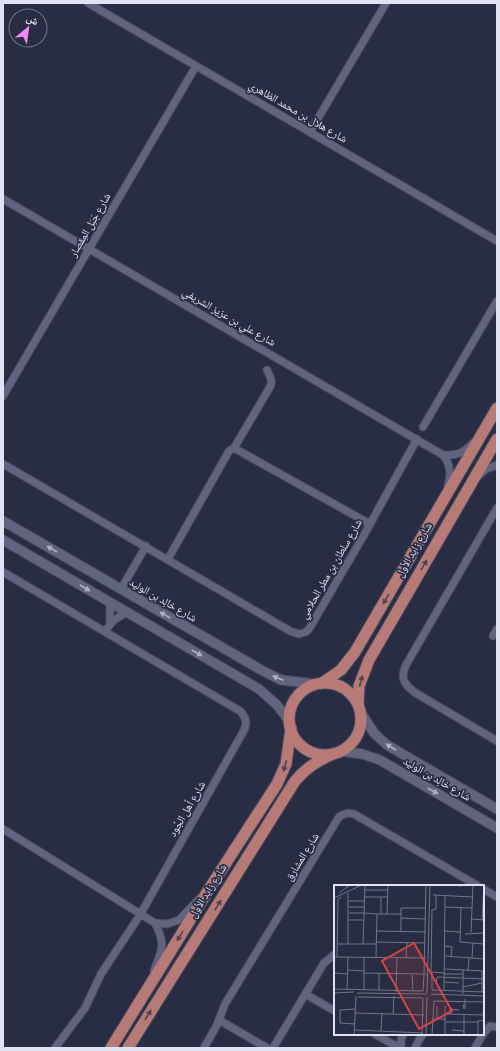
<svg xmlns="http://www.w3.org/2000/svg" width="500" height="1051" font-family="'Source Sans 3','Noto Naskh Arabic',sans-serif">
<style>
.lines{fill:none;stroke-linecap:round;stroke-linejoin:round}
.minor-casing{stroke:#484a5e;stroke-width:9}
.tertiary-casing{stroke:#484a5e;stroke-width:11}
.primary-casing{stroke:#484a5e;stroke-width:13}
.minor{stroke:#60647f;stroke-width:7}
.tertiary{stroke:#60647f;stroke-width:9}
.primary{stroke:#b77a76;stroke-width:11}
.oneway{fill:#adb0c5}
.oneway2{fill:#544453}
.labels{text-anchor:middle;dominant-baseline:central;stroke-width:3.5;stroke-linejoin:round;paint-order:stroke}
.street-label{font-size:11px;fill:#e0e3f3;stroke:#292d44}
.inset-road{fill:none;stroke:#72768a;stroke-width:1}
.view{fill:#d84446;fill-opacity:0.15;stroke:#d84446;stroke-width:2}
.inset-edge{fill:none;stroke:#e0e3f3;stroke-width:2}
</style>
<rect width="100%" height="100%" fill="#292d44"/>
<g class="lines">
<defs>
<g id="minor">
<path d="M88,3l409,238"/>
<path d="M310,132l76,-129"/>
<path d="M3,199l440,256c7,9 9,18 5,30"/>
<path d="M3,396l193,-330"/>
<path d="M423,427l74,-126"/>
<path d="M234,448l136,76"/>
<path d="M443,455c13,1 21,-2 30,-12"/>
<path d="M3,464l287,167 9,3 7,-2 3,-3 55,-94 53,-96"/>
<path d="M478,476l8,-7 11,-4"/>
<path d="M497,508l-91,157c-6,13 -2,19 8,27l83,49"/>
<path d="M168,559l61,-108 5,-3 36,-61c3,-6 0,-11 -3,-17"/>
<path d="M3,572l237,139c6,6 8,13 3,21l-103,183 -39,59 -16,34 -30,40"/>
<path d="M121,589l25,-43"/>
<path d="M110,623v-21"/>
<path d="M105,631l9,-11 13,-8"/>
<path d="M493,636l4,-7"/>
<path d="M3,829l152,94 12,1 12,-4 20,-21"/>
<path d="M483,889l14,8"/>
<path d="M154,971c8,-21 12,-27 1,-48"/>
<path d="M305,994l30,17"/>
<path d="M219,1020l48,28"/>
<path d="M375,1034l24,14"/>
<path d="M483,1034l7,-8 7,1"/>
<path d="M204,1048l13,-23 8,-21 114,-187c5,-4 9,-5 15,-3l124,72"/>
<path d="M273,1048l51,-85 11,-9"/>
<path d="M401,1048v-8l2,-6"/>
<path d="M415,1048l4,-8 4,-6"/>
<path d="M475,1048l8,-14"/>
</g>
<g id="tertiary">
<path d="M3,521l260,150 18,9 35,4"/>
<path d="M3,540l256,149 18,16 13,17"/>
<path d="M360,711l14,22 13,12 110,64"/>
<path d="M340,751l22,3 18,6 117,68"/>
</g>
<g id="primary">
<path d="M322,683l19,-13 14,-18 142,-244"/>
<circle cx="325" cy="719" r="36"/>
<path d="M358,704l1,-18 10,-26 128,-221"/>
<path d="M111,1048l100,-162 66,-102 9,-20 5,-36"/>
<path d="M128,1048l167,-267c11,-13 22,-20 38,-27"/>
</g>
</defs>
<!-- minor casing -->
<use href="#minor" class="minor-casing"/>
<!-- tertiary casing -->
<use href="#tertiary" class="tertiary-casing"/>
<!-- primary casing -->
<use href="#primary" class="primary-casing"/>
<!-- minor -->
<use href="#minor" class="minor"/>
<!-- tertiary -->
<use href="#tertiary" class="tertiary"/>
<!-- primary -->
<use href="#primary" class="primary"/>
</g>
<!-- one-way arrows -->
<defs><path id="oneway-solid" d="M-6-.8H1V-3.2L6.5 0L1 3.2V.8H-6Z"/></defs>
<g class="oneway">
<use href="#oneway-solid" transform="translate(52 549) rotate(-150)"/>
<use href="#oneway-solid" transform="translate(85 588) rotate(30)"/>
<use href="#oneway-solid" transform="translate(165 615) rotate(-150)"/>
<use href="#oneway-solid" transform="translate(197 653) rotate(30)"/>
<use href="#oneway-solid" transform="translate(278 678) rotate(-159)"/>
<use href="#oneway-solid" transform="translate(391 747) rotate(-147)"/>
<use href="#oneway-solid" transform="translate(433 791) rotate(30)"/>
</g>
<g class="oneway2">
<use href="#oneway-solid" transform="translate(424 565) rotate(-60)"/>
<use href="#oneway-solid" transform="translate(386 599) rotate(120)"/>
<use href="#oneway-solid" transform="translate(361 681) rotate(-75)"/>
<use href="#oneway-solid" transform="translate(285 766) rotate(106)"/>
<use href="#oneway-solid" transform="translate(218 905) rotate(-58)"/>
<use href="#oneway-solid" transform="translate(180 936) rotate(122)"/>
<use href="#oneway-solid" transform="translate(148 1015) rotate(-58)"/>
</g>
<g class="labels">
<!-- street labels -->
<g class="street-label">
<text transform="translate(298 112) rotate(30)">شارع هلال بن محمد الظاهري</text>
<text transform="translate(90 225) rotate(-60)">شارع جَبَل المِقصار</text>
<text transform="translate(229 317) rotate(30)">شارع علي بن عزيز الشريفي</text>
<text transform="translate(414 550) rotate(-60)">شارع زايد الأول</text>
<text transform="translate(331 569) rotate(-60)">شارع سلطان بن مطر الحلامي</text>
<text transform="translate(163 600) rotate(30)">شارع خالِد بن الوليد</text>
<text transform="translate(437 779) rotate(30)">شارع خالِد بن الوليد</text>
<text transform="translate(187 809) rotate(-60)">شارع أهل الجُود</text>
<text transform="translate(302 857) rotate(-58)">شارع المشارق</text>
<text transform="translate(208 891) rotate(-58)">شارع زايد الأول</text>
</g>
</g>
<!-- overview -->
<g transform="translate(334 885)">
<rect width="150" height="150" fill="#292d44"/>
<path class="inset-road" d="M116,0l12,1M30,5h24M5,8l11,-8M99,10l40,2M30,12h24M0,13l28,-13M15,16h15M15,22h15M111,22l27,1M127,22l-1,35 24,2M97,25l5,-1v-14M15,28h15M30,28l13,1 -1,43M43,29h24M47,29v-17M53,29l1,-29M67,33l24,1M137,34l13,1M14,35h15M148,35l2,-35M43,46l49,1M67,46v-23h24M111,46l15,1M137,47l2,-47M131,49l19,-1M42,57l49,1M3,59h39M14,59v-51M29,59l2,-59M111,61l7,1 -1,10M110,71l40,3M0,72l92,1M3,72l1,-58 3,-2M72,73l1,-16M138,73l1,-15M111,84l39,2M14,85l16,1M134,85l1,-12M97,87l1,-62M97,87l14,1M0,88l13,1M30,88l62,1M90,88l2,-88M98,88v17l52,2M111,89h18M78,90l1,16M110,97l15,1M102,99l1,-7 47,2M129,102l19,-4M0,104l89,2 1,-17M13,105l1,-33M30,105v-33M45,105v-17M110,106l1,-95M62,107l1,-34M148,107v-21M0,108l20,-1M23,108l70,1M93,108l3,-108M97,109l53,2M129,109v-24M24,112l65,1 -1,37M131,120h-2l1,4 1,-1v-9M111,121v29M21,128l69,2M59,129l1,-18M112,129l38,1M116,129v-5l9,1M149,130l1,-13M98,134h14M103,134v-13M112,137h32M21,139l-15,-1v-13l15,-1M21,145l68,3M118,145l12,1M47,146l1,-18M20,150l2,-39M92,150l1,-38M98,150l2,-34 50,1M130,150v-21M144,150v-14l6,-1"/>
<path class="view" d="M80,58l38,68 -33,18 -37,-68z"/>
<rect width="150" height="150" class="inset-edge"/>
</g>
<!-- border -->
<rect width="500" height="1051" fill="none" stroke="#e0e3f3" stroke-width="8"/>
<!-- north arrow -->
<g transform="translate(28 28) rotate(29)"><circle r="19" fill="#292d44" stroke="#72768a"/>
<path d="M0-3L7 15L0 10L-7 15Z" fill="#f28af3"/>
<text y="-6" font-size="11" font-weight="bold" text-anchor="middle" fill="#e0e3f3">ش</text>
</g>
</svg>
